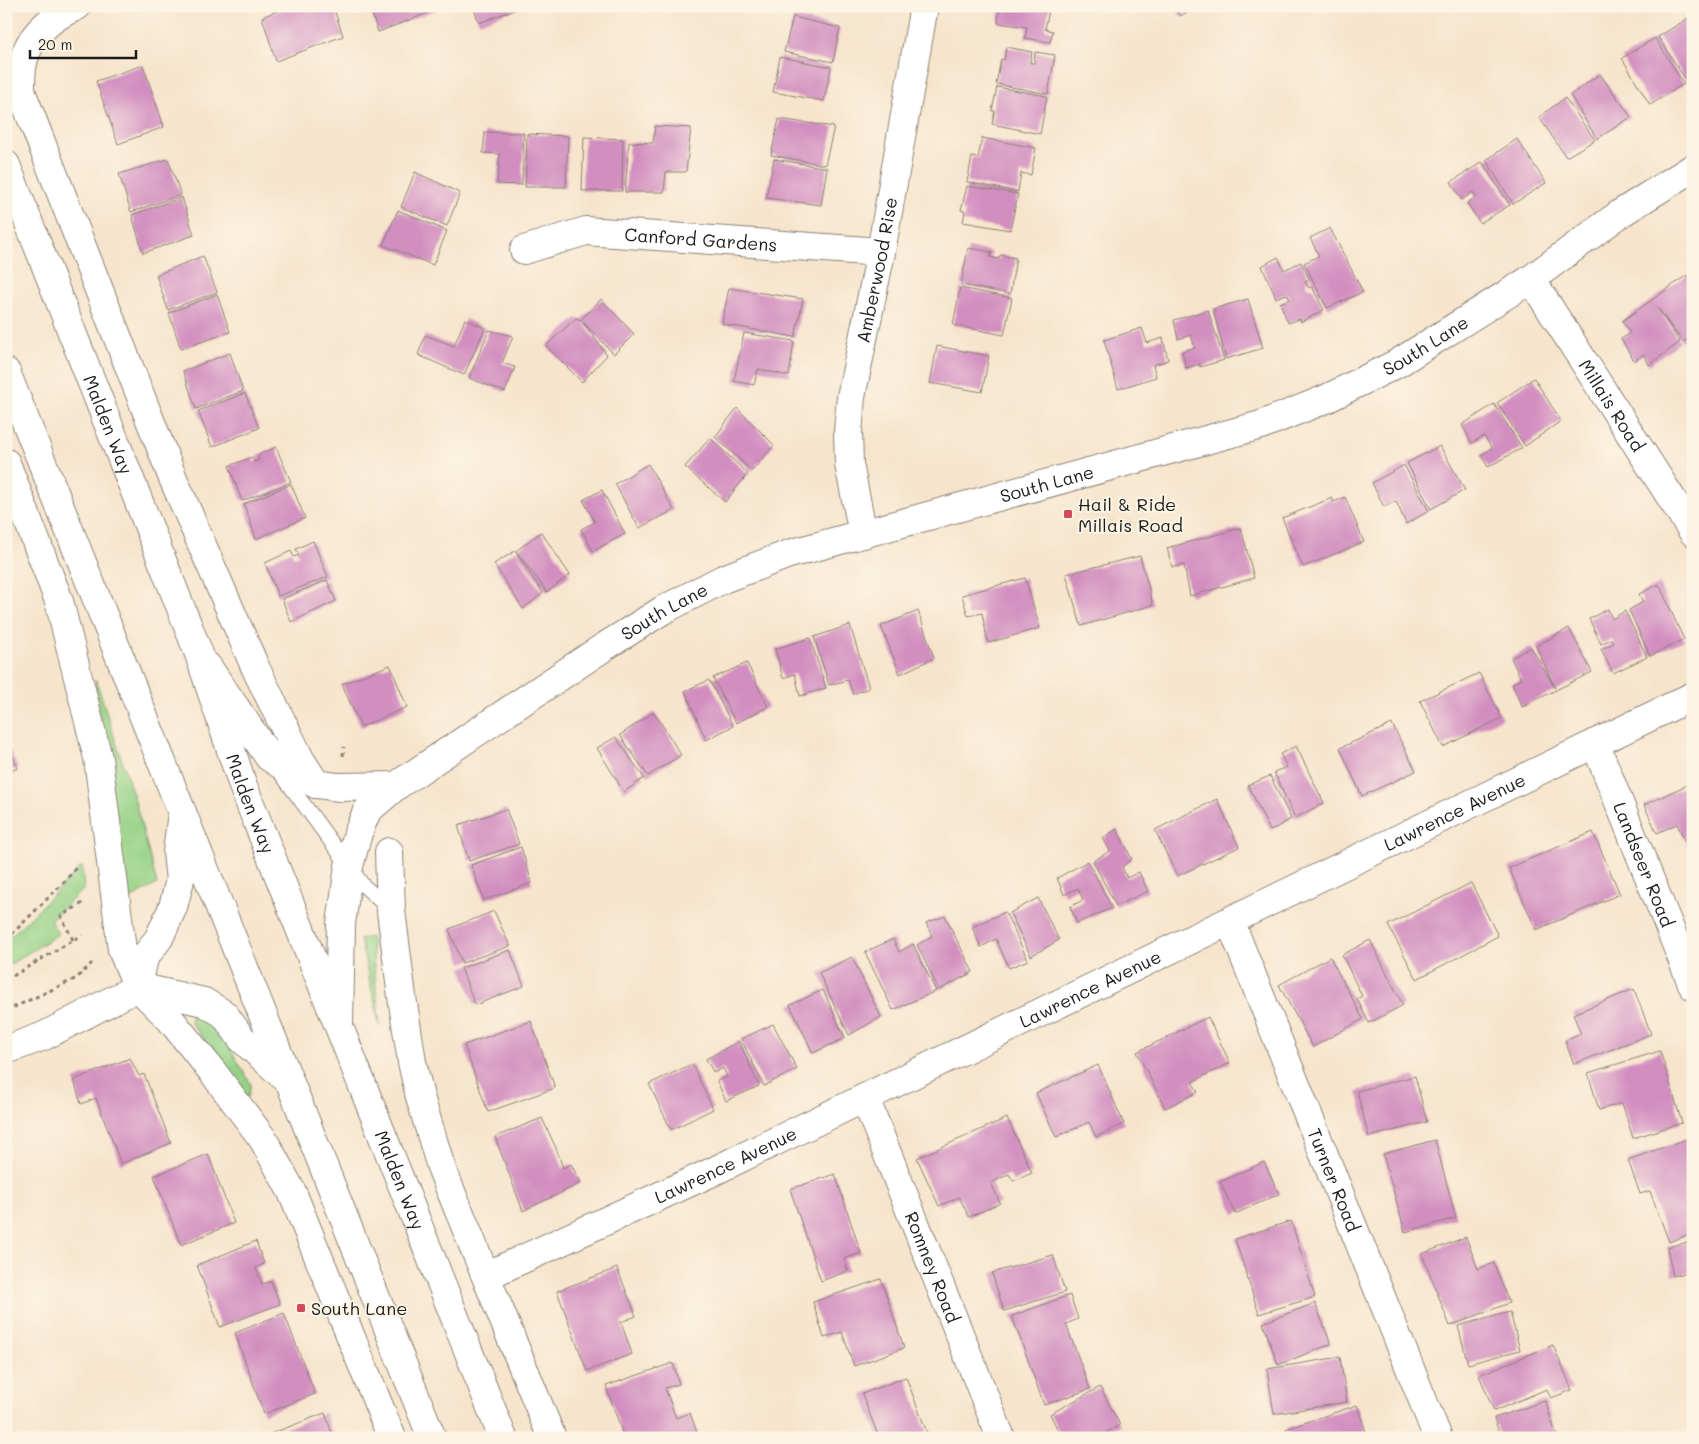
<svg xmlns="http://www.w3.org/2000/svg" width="1699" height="1444" font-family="Mali,sans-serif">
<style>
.green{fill:#96d287;stroke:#597752}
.building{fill:#d28ec0}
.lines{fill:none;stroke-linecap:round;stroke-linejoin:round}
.lane-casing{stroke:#8a8074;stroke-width:16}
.street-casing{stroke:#8a8074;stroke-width:30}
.secondary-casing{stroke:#8a8074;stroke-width:30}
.highway-casing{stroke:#8a8074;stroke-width:30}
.path{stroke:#8a8074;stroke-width:3;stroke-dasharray:4 4;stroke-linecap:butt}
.lane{stroke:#fff;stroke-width:14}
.street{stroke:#fff;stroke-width:28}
.secondary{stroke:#fff;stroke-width:28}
.highway{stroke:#fff;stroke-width:28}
.poi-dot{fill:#d1495b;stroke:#fcf5e5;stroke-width:2}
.labels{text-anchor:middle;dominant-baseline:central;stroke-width:4;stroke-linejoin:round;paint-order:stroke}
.street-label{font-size:18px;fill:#1c1c1c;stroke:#fcf5e5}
.poi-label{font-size:18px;fill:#1c1c1c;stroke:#fcf5e5;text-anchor:start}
</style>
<rect width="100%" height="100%" fill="#fcf5e5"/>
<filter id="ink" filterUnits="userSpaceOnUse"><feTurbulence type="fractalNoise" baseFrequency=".02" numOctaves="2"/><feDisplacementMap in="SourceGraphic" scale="10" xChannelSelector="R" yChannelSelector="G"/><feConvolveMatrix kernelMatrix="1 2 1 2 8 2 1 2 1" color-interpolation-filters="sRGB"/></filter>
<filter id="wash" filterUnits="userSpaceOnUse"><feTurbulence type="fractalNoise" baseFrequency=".0096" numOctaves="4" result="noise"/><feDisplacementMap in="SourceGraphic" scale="20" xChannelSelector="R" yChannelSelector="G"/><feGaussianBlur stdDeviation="1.12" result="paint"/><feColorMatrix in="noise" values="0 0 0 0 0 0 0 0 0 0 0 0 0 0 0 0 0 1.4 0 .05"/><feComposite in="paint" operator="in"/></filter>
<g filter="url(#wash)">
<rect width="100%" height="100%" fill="#f7e4cc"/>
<!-- green -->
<g class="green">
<path d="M96,680l39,121 22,83 -30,17 -32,-218z"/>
<path d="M82,866l2,23 -34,31 8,14 -52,33v-26z"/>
<path d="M371,937l9,90 -20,-88z"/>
<path d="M199,1015l17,10 35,59 -3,13 -57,-74 -1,-7z"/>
</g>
<g id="blocks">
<!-- building -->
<g class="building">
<path d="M289,6h44l10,30 -67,25 -14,-44z"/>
<path d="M369,6h71l1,2 -63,24z"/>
<path d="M473,6h51l-45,17z"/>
<path d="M997,6h53l-5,23 8,2 -3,11 -25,-4 2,-11 -29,-4 1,-13 -2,-1z"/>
<path d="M1176,6h23l-19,10z"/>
<path d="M793,17l47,11 -7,34 -49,-10z"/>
<path d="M1690,17l3,4v54l-7,5 -28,-43z"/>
<path d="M1655,38l29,46 -34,21 -28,-47z"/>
<path d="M1006,47l26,5 -2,11h4l1,-11 20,3 -7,39 -52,-10 5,-25 3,1z"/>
<path d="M780,57l51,10 -7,34 -51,-9z"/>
<path d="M143,65l21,62 -46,17 -22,-63z"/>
<path d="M1600,74l31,43 -34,22 -27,-44z"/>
<path d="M997,87l50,9 -7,38 -48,-10 3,-13h-3z"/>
<path d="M1565,98l30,42 -29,17 -27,-40z"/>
<path d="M779,119l55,8 -9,38 -54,-10z"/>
<path d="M655,126l36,2 -5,44h-20l-2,20h-39l4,-50 24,1z"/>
<path d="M485,132l39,1 -2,52 -25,-1 3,-30 -17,-1z"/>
<path d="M527,134l41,2 -2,51h-41z"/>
<path d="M584,137l39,2 -1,52h-40z"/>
<path d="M982,138l54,10 -5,27 -10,-2 -3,19 -51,-10 5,-25 6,1z"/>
<path d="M1517,139l29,44 -33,21 -27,-44z"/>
<path d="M168,159l13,36 -50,17 -12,-38z"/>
<path d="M774,159l53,9 -6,37 -55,-7z"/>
<path d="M1482,162l28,43 -30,18 -13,-20 9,-6 -3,-5 -11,8 -11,-18z"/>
<path d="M415,172l45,21 -13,33 -46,-19z"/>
<path d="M967,186l51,8 -8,36 -47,-8 2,-11 -4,-1z"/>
<path d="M182,197l12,38 -51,18 -11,-38z"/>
<path d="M398,210l49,21 -14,34 -50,-20z"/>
<path d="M1330,228l33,64 -36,16 -23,-45 15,-7 -9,-18z"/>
<path d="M968,248l24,4 -2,5 9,2 1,-4 16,3 -6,36 -49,-9z"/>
<path d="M203,256l14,36 -49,18 -12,-35z"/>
<path d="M1278,257l6,13 17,-8 9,18 -5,2 4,6 3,-1 12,23 -23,12 -1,-3 -12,4 -8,-20 10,-4 -3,-5 -11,4 -14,-32z"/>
<path d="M1687,275l6,9v52l-10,6 -27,-36 24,36 -31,23 -5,-11 -10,7 -13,-22 9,-6 -8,-12z"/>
<path d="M729,288l74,11 -8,38 -73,-13z"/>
<path d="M960,288l52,10 -8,37 -51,-10z"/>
<path d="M217,294l13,38 -49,17 -12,-36z"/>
<path d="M601,299l33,35 -20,20 -32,-33 25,34 -25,27 -36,-36 30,-28 5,2z"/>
<path d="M1248,299l15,49 -37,11 -13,-50z"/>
<path d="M1208,310l16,50 -24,7v-3l-14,4 -4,-17 13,-3 -4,-13 -13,4 -4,-19z"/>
<path d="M465,319l20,9 -21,47 -46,-20 7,-20 29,11z"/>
<path d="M1142,328l5,15 16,-5 5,22 -15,5 3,12 -38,12 -14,-49z"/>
<path d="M489,330l24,6 -11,27 13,4 -10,25 -36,-14z"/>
<path d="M744,333l50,8 -5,35 -31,-7 -4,16 -20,-4z"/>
<path d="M937,346l52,10 -7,36 -52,-9z"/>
<path d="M230,353l13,38 -47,18 -13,-38z"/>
<path d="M1534,378l27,43 -36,25 -28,-43z"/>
<path d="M245,393l14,35 -47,19 -14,-36z"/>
<path d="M1494,404l28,44 -34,19 -7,-12 11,-7 -8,-12 -12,7 -10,-18z"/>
<path d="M737,408l37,37 -22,26 -37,-34z"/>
<path d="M710,438l38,36 -23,28 -40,-35z"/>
<path d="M1440,446l25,44 -34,19 -24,-46z"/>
<path d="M276,447l15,35 -49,19 -13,-35 23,-9 2,5 5,-2 -1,-5z"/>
<path d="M648,464l26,46 -35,18 -24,-44z"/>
<path d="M1404,465l25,46 -23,13 -10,-23 -12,6 -12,-24z"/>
<path d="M291,484l14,34 -49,21 -12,-35z"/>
<path d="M602,490l23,44 -32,17 -12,-22 14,-7 -12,-22z"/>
<path d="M1345,497l19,45 -61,25 -21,-49 50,-20 2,4z"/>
<path d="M1241,528l13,50 -64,18 -6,-31 -12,2 -5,-19z"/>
<path d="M541,532l29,43 -23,17 -31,-41z"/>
<path d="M313,541l15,36 -50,19 -13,-33 26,-12 3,6 5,-2 -3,-6z"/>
<path d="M515,551l28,42 -20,16 -29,-45z"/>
<path d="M1140,556l13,49 -72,21 -15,-52z"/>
<path d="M1025,578l15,50 -52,15 -6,-30 -14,3 -6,-21z"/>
<path d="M327,580l9,21 -45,21 -9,-23z"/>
<path d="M1659,584l25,56 -34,16 -21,-46 14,-8 -4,-8z"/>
<path d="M1608,609l4,10 13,-8 22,46 -34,16 -12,-24 13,-6 -3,-4 -10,5 -12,-25z"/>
<path d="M918,611l16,47 -34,16 -19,-48z"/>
<path d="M850,625l19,63 -16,6 -5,-14 -19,5 -15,-48z"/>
<path d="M1569,628l23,44 -70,35 -10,-23 9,-5 -10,-21 20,-11 24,41 -19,-42z"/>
<path d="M810,638l16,50 -26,8 -5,-22 -12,4 -8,-29z"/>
<path d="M747,663l21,44 -32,16 -23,-45z"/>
<path d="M390,665l17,42 -46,20 -19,-43z"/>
<path d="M1479,673l23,45 -59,29 -23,-46z"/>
<path d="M709,680l24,46 -27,14 -21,-49z"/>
<path d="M654,712l27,43 -33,21 -28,-41z"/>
<path d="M1392,724l24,47 -54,25 -22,-48z"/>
<path d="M616,737l28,41 -20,14 -27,-44z"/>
<path d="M6,742l12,26 -12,5z"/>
<path d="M1296,746l28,57 -29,15 -21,-46 13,-5 -7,-13z"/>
<path d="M1270,776l21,43 -21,12 -22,-46z"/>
<path d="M1693,782v76l-16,-34 -20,9 -13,-28z"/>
<path d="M1217,799l22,48 -62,29 -22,-46z"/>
<path d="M506,809l13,35 -50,17 -11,-36z"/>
<path d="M1117,829l15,30 -10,8 5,11 12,-6 9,19 -32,15 -23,-45 17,-10 -7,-13z"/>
<path d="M1593,832l27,62 -84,36 -27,-62z"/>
<path d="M521,847l11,36 -48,17 -13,-35z"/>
<path d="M1088,861l24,47 -35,15 -7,-16 13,-7 -5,-12 -14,7 -7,-17z"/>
<path d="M1471,883l27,53 -81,43 -29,-54z"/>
<path d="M1038,898l21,42 -28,16 -21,-43z"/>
<path d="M494,911l16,35 -48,17 -13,-34z"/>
<path d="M1005,912l23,48 -19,8 -13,-29 -15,8 -9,-20z"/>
<path d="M945,916l28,56 -34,18 -22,-45 15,-9 -6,-13z"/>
<path d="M893,939l6,13 14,-8 23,47 -43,19 -28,-58z"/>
<path d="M1370,940l33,65 -34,18 -12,-24 5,-3 -20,-41z"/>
<path d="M510,950l14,36 -49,19 -14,-37z"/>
<path d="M852,957l29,60 -32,18 -30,-62z"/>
<path d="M1330,957l33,62 -50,28 -34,-62z"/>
<path d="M1634,989l17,45 -77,30 -9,-23 16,-7 -8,-20z"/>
<path d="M823,990l22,48 -32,15 -23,-48z"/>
<path d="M1208,1017l22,46 -38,19 6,10 -33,16 -28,-56z"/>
<path d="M531,1021l24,67 -67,24 -24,-67z"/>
<path d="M773,1024l24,45 -33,17 -23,-47z"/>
<path d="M739,1041l20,45 -33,15 -9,-20 10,-4 -4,-9 -9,5 -8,-14z"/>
<path d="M1660,1051l22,72 -49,15 -11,-35 -23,7 -11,-37z"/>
<path d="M130,1058l9,18 5,-2 27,69 -50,21 -25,-66 -15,6 -7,-24z"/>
<path d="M692,1064l21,45 -42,21 -22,-46z"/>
<path d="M1098,1065l26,59 -28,13 -7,-15 -33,15 -20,-44z"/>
<path d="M1415,1076l12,46 -58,15 -12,-46z"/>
<path d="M542,1118l14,30 7,20 8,-4 10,19 -58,28 -28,-74z"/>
<path d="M1007,1118l25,55 -19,8 -4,-7 -18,9 9,20 -31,14 -10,-20 -20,9 -22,-48z"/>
<path d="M1692,1137l1,96 -24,9 -19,-51 -10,3 -12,-34z"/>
<path d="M1435,1140l21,78 -51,14 -22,-78z"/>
<path d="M208,1154l26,69 -53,22 -27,-69z"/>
<path d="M1264,1162l15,32 -44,20 -15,-32z"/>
<path d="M835,1174l26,79 -17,6 4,12 -27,10 -31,-92z"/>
<path d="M1291,1221l24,76 -56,17 -24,-75z"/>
<path d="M1466,1237l12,32 16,-6 15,40 -59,23 -28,-72z"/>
<path d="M256,1241l8,23 -8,4 6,16 9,-3 9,23 -60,23 -23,-62z"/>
<path d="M1693,1241v30l-20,5 -6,-29z"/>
<path d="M1053,1255l12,37 -61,19 -12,-38z"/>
<path d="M617,1268l19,48 -15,6 11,32 -45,17 -30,-80z"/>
<path d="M881,1279l23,69 -50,18 -12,-34 -18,6 -11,-36z"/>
<path d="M1070,1295l8,24 -12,5 24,65 -46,16 -32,-89z"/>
<path d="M1315,1303l16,41 -53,21 -15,-42z"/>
<path d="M1510,1312l10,38 -52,14 -10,-38z"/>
<path d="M284,1313l31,81 -51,20 -29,-81z"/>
<path d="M1553,1345l19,45 -21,8 -4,-9 -53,22 -15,-36z"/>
<path d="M1340,1357l7,45 -73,12 -7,-45z"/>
<path d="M673,1363l6,21 -14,4 11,30 14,-5 8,22 -9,3h-65l-18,-52z"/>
<path d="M906,1377l23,61h-50l-17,-44z"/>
<path d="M1100,1387l20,38 -24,13h-34l-12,-24z"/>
<path d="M1545,1401l12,36 -56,1 -7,-20z"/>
<path d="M1357,1405l11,33h-79l-3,-9z"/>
<path d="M325,1413l8,23 -4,2h-63l-1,-2z"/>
<path d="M743,1434l1,4h-12v-1z"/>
</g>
</g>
</g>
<g filter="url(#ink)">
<use href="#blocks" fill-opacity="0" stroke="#8a8074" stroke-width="1"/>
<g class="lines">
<defs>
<path id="lane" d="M280,772l82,112 29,27"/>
<g id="street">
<path d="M77,6c-27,11 -51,32 -55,62 -1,7 -1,16 -1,23l151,385 84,193 44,90 16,25"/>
<path id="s1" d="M524,250l62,-19 295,21"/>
<path id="s2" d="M1531,279l162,253"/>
<path d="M6,463l53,138 39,157 24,192 16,37 32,32 42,52 51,68 29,53 100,246"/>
<path id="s3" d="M1595,743l98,243"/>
<path d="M389,852l2,59 11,86 10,65 8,35 21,70 111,271"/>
<path id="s4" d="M1230,921l208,517"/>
<path id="s5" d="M865,1098l136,340"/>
<path id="s6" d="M486,1276l226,-104 981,-476"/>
</g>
<g id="secondary">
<path id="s7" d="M863,534l-14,-70 -1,-32 3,-35 30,-145 43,-246"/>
<path d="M207,666l62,91 20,13 27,14 22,3 58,-1"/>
<path d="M138,987l6,-29 15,-20 14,-31 7,-27 -3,-27 5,-41"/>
<path d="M138,987l66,15 20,12 18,25 47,42"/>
<path id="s8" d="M339,1024l2,-100 8,-58 9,-33 9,-22 29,-25 208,-139 59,-37 60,-31 66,-25 472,-129 65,-26 72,-36 133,-84 90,-66 72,-45"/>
<path d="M6,1050l38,-14 94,-49"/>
</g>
<g id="highway">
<path id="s9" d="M6,165l193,489 44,132 260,652"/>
<path d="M6,372l426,1066"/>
</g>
</defs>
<!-- lane casing -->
<use href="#lane" class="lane-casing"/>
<!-- street casing -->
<use href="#street" class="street-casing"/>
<!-- secondary casing -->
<use href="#secondary" class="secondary-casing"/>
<!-- highway casing -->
<use href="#highway" class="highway-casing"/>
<!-- path -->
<g class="path">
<path d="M343,756l1,-9"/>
<path d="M6,940l61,-61 11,-14"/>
<path d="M73,940l-12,-24 22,-13"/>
<path d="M6,980l76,-45"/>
<path d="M6,1011l71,-33 15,-15"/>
</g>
<!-- lane -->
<use href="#lane" class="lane"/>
<!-- street -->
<use href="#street" class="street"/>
<!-- secondary -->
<use href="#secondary" class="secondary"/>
<!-- highway -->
<use href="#highway" class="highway"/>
</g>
</g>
<!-- markers -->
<g class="poi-dot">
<rect x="1063" y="509" width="10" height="10" rx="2.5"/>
<rect x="296" y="1303" width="10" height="10" rx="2.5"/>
</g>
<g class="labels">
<!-- street labels -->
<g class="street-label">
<text stroke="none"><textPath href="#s1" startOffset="180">Canford Gardens</textPath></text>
<text stroke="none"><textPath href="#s7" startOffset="268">Amberwood Rise</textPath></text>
<text stroke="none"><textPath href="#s8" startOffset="1385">South Lane</textPath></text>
<text stroke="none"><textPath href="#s2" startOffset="150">Millais Road</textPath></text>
<text stroke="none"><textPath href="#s9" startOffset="279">Malden Way</textPath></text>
<text stroke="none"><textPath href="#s8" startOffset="980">South Lane</textPath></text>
<text stroke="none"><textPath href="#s8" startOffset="575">South Lane</textPath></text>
<text stroke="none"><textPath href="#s9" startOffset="684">Malden Way</textPath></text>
<text stroke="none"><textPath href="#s6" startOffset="1074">Lawrence Avenue</textPath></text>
<text stroke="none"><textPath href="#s3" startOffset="131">Landseer Road</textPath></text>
<text stroke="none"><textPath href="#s6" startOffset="669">Lawrence Avenue</textPath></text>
<text stroke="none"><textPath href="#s6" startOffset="264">Lawrence Avenue</textPath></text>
<text stroke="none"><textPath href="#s9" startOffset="1089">Malden Way</textPath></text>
<text stroke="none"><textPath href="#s4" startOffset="279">Turner Road</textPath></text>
<text stroke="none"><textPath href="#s5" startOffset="182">Romney Road</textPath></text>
</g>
<!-- poi labels -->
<g class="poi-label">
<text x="1078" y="504">Hail &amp; Ride<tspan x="1078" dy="21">Millais Road</tspan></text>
<text x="311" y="1308">South Lane</text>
</g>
</g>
<!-- margin -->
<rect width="1699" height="1444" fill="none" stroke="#fcf5e5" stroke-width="25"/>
<!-- scale -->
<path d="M30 50v8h106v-8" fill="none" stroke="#1c1c1c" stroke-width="2.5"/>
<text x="38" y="50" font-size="15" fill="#1c1c1c" stroke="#fcf5e5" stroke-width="4" paint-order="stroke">20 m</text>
</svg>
